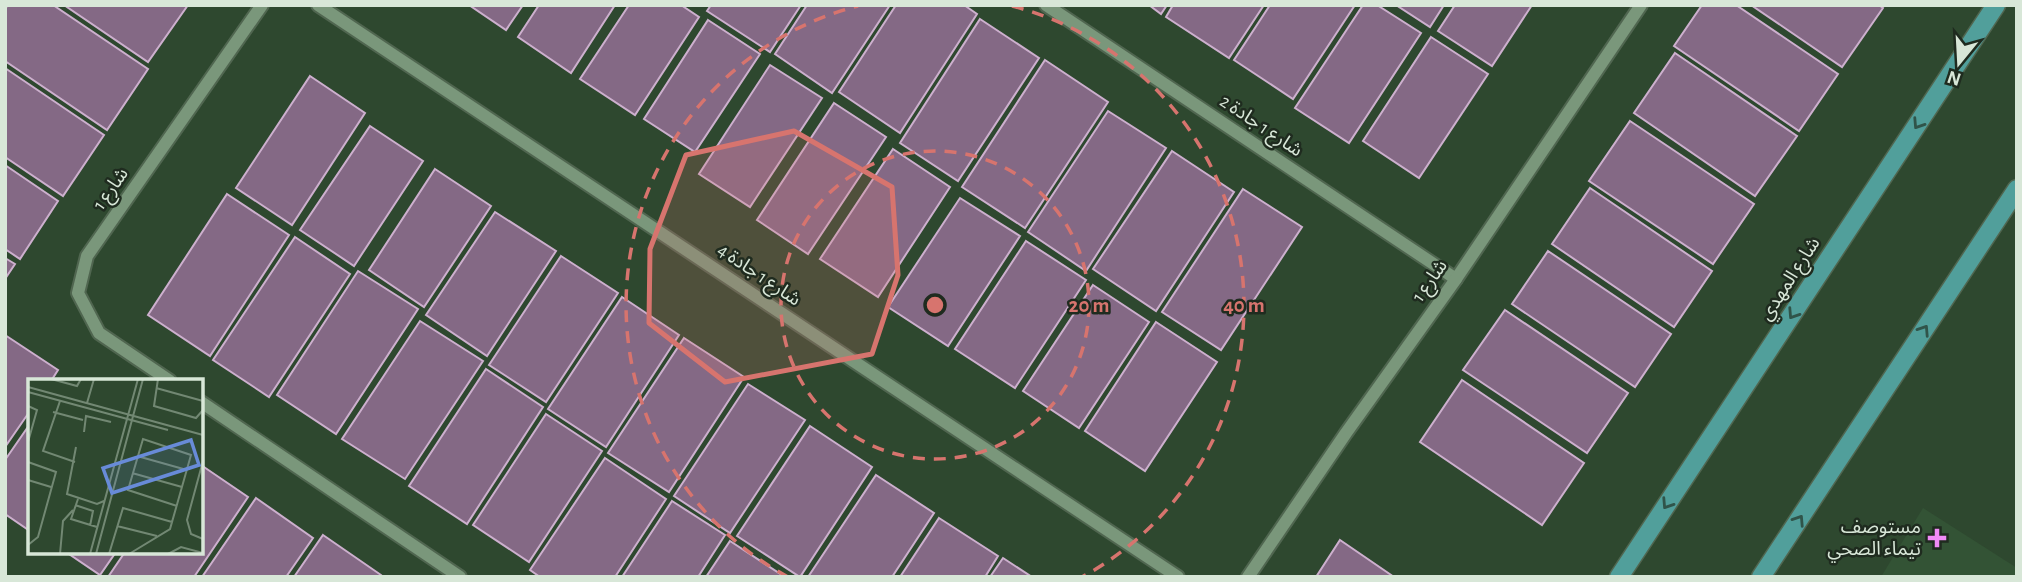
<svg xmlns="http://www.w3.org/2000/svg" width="2022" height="582" font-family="'Alegreya Sans','Noto Sans Arabic',sans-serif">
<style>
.built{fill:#335335}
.building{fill:#846985;stroke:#cdb0ce;stroke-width:2}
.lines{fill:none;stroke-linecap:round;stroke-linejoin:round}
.minor-casing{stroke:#506650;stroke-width:16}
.major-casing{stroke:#506650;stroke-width:21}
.minor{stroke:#7a977b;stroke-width:12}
.major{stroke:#519f9b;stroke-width:18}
.oneway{stroke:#30544a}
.marked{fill:#d7746e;fill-opacity:0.2;stroke:#d7746e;stroke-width:5;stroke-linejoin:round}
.ring{fill:none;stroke:#d7746e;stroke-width:3.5;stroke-dasharray:12 9}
.poi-dot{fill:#f08bf6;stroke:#1f2b1f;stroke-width:2.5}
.labels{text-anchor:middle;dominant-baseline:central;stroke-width:5;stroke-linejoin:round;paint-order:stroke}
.street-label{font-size:19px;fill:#d8e7d8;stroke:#1f2b1f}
.poi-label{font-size:19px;fill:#d8e7d8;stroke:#1f2b1f;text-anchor:end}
.inset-road{fill:none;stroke:#728873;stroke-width:2}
.view{fill:#688bd8;fill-opacity:0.15;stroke:#688bd8;stroke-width:3.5}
.inset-edge{fill:none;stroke:#d8e7d8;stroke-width:3.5}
.centre{fill:#d7746e;stroke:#1f2b1f;stroke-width:3.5}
.ring-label{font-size:21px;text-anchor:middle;font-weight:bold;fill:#d7746e;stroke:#1f2b1f;stroke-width:5;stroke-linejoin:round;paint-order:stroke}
</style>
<rect width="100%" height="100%" fill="#2e482f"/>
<!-- built -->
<path class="built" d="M1923,508l94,60v9h-136z"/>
<!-- building -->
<g class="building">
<path d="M8,5h45l95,64 -41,61 -102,-69v-52z"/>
<path d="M64,5h124l-40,57z"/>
<path d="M469,5h54l-17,25z"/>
<path d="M539,5h76l-44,68 -53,-36z"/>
<path d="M629,5h52l18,12 -64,98 -55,-36z"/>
<path d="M711,5h90l-31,47 -63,-41z"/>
<path d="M807,5h83l-58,88 -57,-39z"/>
<path d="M896,5h68l13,9 -77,119 -61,-41z"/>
<path d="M1149,5h18l-6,9z"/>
<path d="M1173,5h91l-35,53 -63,-41z"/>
<path d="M1270,5h85l-62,94 -59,-39z"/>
<path d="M1363,5h14l44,28 -72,110 -54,-35z"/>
<path d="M1396,5h48l-14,22z"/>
<path d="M1455,5h77l-40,61 -54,-35z"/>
<path d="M1702,5h34l102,69 -39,57 -125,-85z"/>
<path d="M1751,5h128l4,3 -41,59z"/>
<path d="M980,19l59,39 -81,123 -58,-38z"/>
<path d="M708,20l52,34 -65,98 -51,-33z"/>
<path d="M1431,37l57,37 -69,104 -56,-37z"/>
<path d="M1675,53l122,83 -42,60 -121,-83z"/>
<path d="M1045,60l63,42 -83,126 -63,-41z"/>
<path d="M770,65l52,33 -72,109 -51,-33z"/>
<path d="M5,68l99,67 -41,61 -58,-39z"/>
<path d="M310,76l55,37 -73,112 -56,-37z"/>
<path d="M834,103l52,34 -78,117 -51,-34z"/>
<path d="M1108,111l58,37 -80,123 -58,-39z"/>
<path d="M1630,121l124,83 -41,60 -124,-83z"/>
<path d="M370,126l53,35 -69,105 -54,-36z"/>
<path d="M893,149l57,38 -72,110 -58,-38z"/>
<path d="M1172,151l62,41 -78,119 -63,-42z"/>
<path d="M5,165l53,36 -38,58 -15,-10z"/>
<path d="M435,169l56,37 -67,101 -55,-37z"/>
<path d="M1590,188l122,83 -38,56 -122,-83z"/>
<path d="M1243,189l59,38 -81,123 -59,-38z"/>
<path d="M227,194l62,41 -79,121 -62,-41z"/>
<path d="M960,198l60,38 -72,110 -60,-39z"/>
<path d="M495,212l61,39 -69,105 -61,-41z"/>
<path d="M295,237l55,37 -81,123 -56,-37z"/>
<path d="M1026,241l60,39 -71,108 -60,-39z"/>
<path d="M1548,251l123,83 -36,53 -123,-83z"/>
<path d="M561,256l57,37 -72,109 -57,-37z"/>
<path d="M5,258l10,6 -10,15z"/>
<path d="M358,271l60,38 -82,125 -59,-39z"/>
<path d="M1093,285l56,37 -70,106 -56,-37z"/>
<path d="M622,297l57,38 -73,112 -58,-38z"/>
<path d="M1505,310l123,83 -41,60 -124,-83z"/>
<path d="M420,321l63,40 -78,118 -63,-40z"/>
<path d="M1156,322l61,40 -72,109 -60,-40z"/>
<path d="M5,335l53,35 -7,11h-21v30l-25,36z"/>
<path d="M684,338l60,39 -75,115 -61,-39z"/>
<path d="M486,369l57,38 -76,117 -58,-38z"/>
<path d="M1462,380l122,83 -42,62 -122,-83z"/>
<path d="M748,384l57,36 -75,113 -56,-37z"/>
<path d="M546,414l56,37 -73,111 -56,-37z"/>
<path d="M30,424v107l-25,-17v-54z"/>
<path d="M810,426l62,41 -72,110 -63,-41z"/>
<path d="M605,458l61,41 -51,78h-75l-10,-7z"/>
<path d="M201,465l47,32 -54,80h-86l17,-25h76z"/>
<path d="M876,475l58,38 -42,64h-84z"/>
<path d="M256,498l57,40 -27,39h-84z"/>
<path d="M672,501l53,34 -27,42h-76z"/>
<path d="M939,518l59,38 -13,21h-85z"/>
<path d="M323,535l58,40 -1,2h-86z"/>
<path d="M1340,540l54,37h-78z"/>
<path d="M730,541l55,36h-79z"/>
<path d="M66,552h50l-16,23z"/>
<path d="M1003,558l29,19h-42z"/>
</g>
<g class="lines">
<defs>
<g id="minor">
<path d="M318,5l860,572"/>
<path d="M1046,5l410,274"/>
<path d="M170,381l-71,-48 -21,-40 9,-37 175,-251"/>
<path d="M201,402l259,175"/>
<path d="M1248,577l98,-144 110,-154 185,-274"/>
</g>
<g id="major">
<path d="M1619,577l377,-572"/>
<path d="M1761,577l256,-388"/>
</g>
</defs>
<!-- minor casing -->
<use href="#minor" class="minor-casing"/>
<!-- major casing -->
<use href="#major" class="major-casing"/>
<!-- minor -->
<use href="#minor" class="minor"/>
<!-- major -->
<use href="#major" class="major"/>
</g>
<!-- one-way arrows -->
<defs><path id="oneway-chevron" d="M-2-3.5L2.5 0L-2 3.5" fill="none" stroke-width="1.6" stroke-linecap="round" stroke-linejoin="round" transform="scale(1.75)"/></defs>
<g class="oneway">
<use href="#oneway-chevron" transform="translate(1918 124) rotate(123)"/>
<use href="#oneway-chevron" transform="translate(1793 314) rotate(123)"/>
<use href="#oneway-chevron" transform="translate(1924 330) rotate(-57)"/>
<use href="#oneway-chevron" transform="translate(1667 504) rotate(123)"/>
<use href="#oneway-chevron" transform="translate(1799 520) rotate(-57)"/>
</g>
<!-- marked area -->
<path class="marked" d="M794,131l98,56 6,88 -26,79 -147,28 -76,-59 1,-74 36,-94z"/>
<!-- distance rings -->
<g class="ring">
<circle cx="935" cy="305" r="154"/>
<path d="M788 577A309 309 0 0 1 858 6M1012 6A309 309 0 0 1 1082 577"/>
</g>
<!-- markers -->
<path class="poi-dot" d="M1933.5 527.5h7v7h7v7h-7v7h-7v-7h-7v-7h7z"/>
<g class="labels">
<!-- street labels -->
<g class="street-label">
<text transform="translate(1261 126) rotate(34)">شارع 1 جادة 2</text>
<text transform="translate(111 189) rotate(-55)">شارع 1</text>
<text transform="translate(759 275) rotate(34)">شارع 1 جادة 4</text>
<text transform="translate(1790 279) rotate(-57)">شارع المهدي</text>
<text transform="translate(1430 281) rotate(-55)">شارع 1</text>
</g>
<!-- poi labels -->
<g class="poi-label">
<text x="1921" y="527">مستوصف<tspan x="1921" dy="22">تيماء الصحي</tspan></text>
</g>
</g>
<!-- overview -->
<g transform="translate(28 379)">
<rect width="175" height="175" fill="#2e482f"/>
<path class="inset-road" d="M23,0l26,7 4,-7M130,0l-4,27 42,12 7,-8M0,8l175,48M128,9l47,13M0,13l140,38M32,22l-17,50 32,11M59,24l7,-24M0,27l9,4 -9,32M25,33l30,8M56,53l2,-16 25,6M48,68l-9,47 30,10 7,-3M109,77l50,14M175,82l-16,59 4,14 12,5M0,83l28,10 -18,65 -10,8M104,94l50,14M0,101l23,7M50,120l-7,20 26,8M47,126l18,6 -3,15M89,147l40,10M32,175l3,-33 10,-11M62,175l48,-175M68,175l47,-175M81,175l14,-46 49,14M101,175l41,-25 6,-21 15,-53 -48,-16 -15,51 49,16M140,175l13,-7 22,6"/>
<path class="view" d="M163,61l8,25 -87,28 -9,-25z"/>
<rect width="175" height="175" class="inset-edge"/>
</g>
<circle cx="935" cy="305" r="10" class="centre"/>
<g class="ring-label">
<text x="1089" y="312">20 m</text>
<text x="1244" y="312">40 m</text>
</g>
<!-- border -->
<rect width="2022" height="582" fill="none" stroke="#d8e7d8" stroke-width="14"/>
<!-- north arrow -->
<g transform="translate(1959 63) rotate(198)" stroke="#1f2b1f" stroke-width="5" paint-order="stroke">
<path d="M0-5L12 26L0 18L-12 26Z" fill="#d8e7d8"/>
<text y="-10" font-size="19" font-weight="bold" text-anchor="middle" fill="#d8e7d8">N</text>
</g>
</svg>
